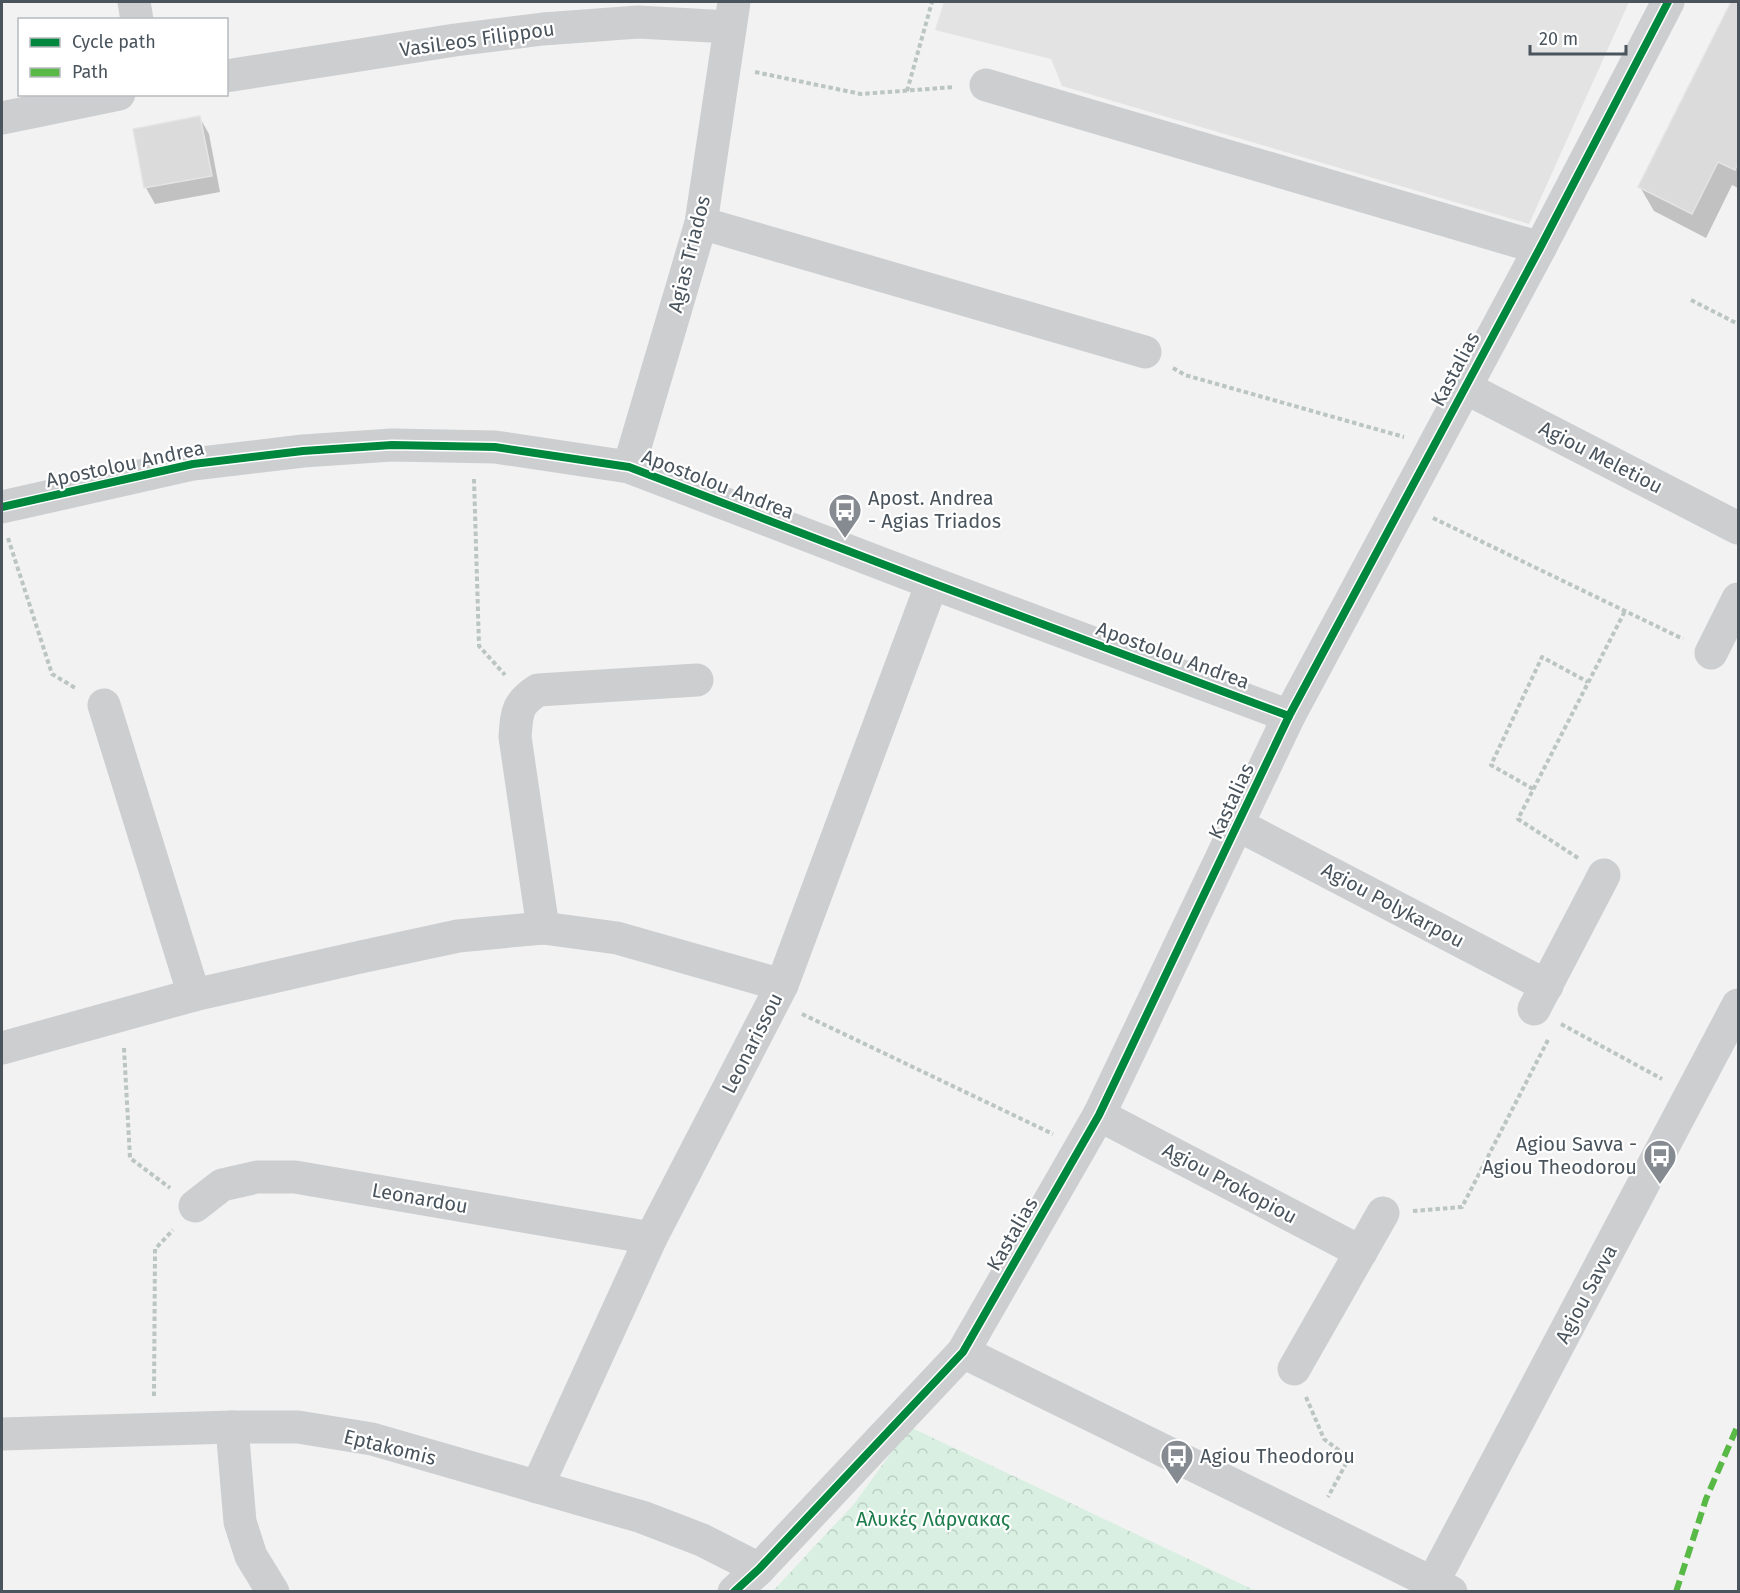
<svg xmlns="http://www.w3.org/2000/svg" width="1740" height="1593" font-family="'Fira Sans',sans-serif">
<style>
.education{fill:#e4e3e3}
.park{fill:url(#park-crowns)}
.shadow{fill:#0003}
.building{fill:#dbdbdc;stroke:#e3e4e5;stroke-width:1.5}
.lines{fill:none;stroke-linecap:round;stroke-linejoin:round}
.path{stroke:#bbc5c2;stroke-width:4;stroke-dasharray:4.5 3;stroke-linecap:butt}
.street{stroke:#ccced0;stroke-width:33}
.quiet{stroke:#58b947;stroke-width:6;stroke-dasharray:12 6;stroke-linecap:butt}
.cycleway-casing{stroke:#fff;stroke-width:11}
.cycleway{stroke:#00873e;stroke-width:8}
.labels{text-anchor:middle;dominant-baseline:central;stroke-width:4.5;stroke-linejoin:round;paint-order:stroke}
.street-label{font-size:20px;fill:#4a545d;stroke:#fff}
.poi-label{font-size:20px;fill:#4a545d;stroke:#fff;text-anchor:start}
.park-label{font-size:20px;fill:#1d7c4b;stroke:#fff}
</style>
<defs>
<pattern id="park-crowns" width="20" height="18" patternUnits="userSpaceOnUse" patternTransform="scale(1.5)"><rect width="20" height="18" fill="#d8efe1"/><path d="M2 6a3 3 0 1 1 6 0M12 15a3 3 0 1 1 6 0" fill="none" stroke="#bbcfc3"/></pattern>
</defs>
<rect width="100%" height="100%" fill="#f2f2f2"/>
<!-- education -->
<path class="education" d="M944,2h685l-100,222 -467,-138 -11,-27 -116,-29z"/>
<!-- park -->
<path class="park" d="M910,1427l346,164 -484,1 82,-88z"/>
<!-- shadow -->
<g class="shadow">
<path d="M1732,2h6v186l-6,-3 -26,53 -52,-27 -14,-24z"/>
<path d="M200,118l9,16 11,58 -65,12 -9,-16 -11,-58z"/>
</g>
<!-- building -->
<g class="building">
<path d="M1731,2h7v160l-3,8 -17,-8 -26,52 -54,-27z"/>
<path d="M200,116l12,60 -68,12 -11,-59z"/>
</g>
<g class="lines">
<!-- path -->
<g class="path">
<path d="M755,72l106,22 94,-7"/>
<path d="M907,91l25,-89"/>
<path d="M1691,300l47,24"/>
<path d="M1173,368l12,7 219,62"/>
<path d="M474,479l5,167 26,29"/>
<path d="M1433,518l250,121"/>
<path d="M8,538l44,136 25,15"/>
<path d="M1533,789l-42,-24 51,-108 46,25"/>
<path d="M1578,858l-60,-39 107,-208"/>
<path d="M802,1014l251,120"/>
<path d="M1561,1024l101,55"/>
<path d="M124,1048l6,110 40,30"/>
<path d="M1413,1211l49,-4 87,-169"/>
<path d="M154,1396l1,-147 18,-19"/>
<path d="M1306,1397l18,42 25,19 -21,39"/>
</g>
<!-- street -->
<g class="street">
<path d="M134,2l3,18"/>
<path d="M226,76l229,-36 88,-11 95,-7 92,5"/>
<path d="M986,85l554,163"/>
<path d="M2,118l117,-24"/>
<path d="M701,223l444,129"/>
<path d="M1464,387l274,141"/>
<path d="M629,467l72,-244 33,-221"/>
<path d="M2,507l191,-43 110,-13 89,-6 103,2 134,20 303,116 357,133"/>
<path d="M1711,653l27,-54"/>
<path d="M104,705l90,290"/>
<path d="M1238,825l309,161"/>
<path d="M543,928l-28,-191c2,-24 1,-33 23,-47l159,-10"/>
<path d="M1534,1009l70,-134"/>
<path d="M2,1048l192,-53 162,-37 102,-22 85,-8 74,10 165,47"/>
<path d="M1099,1115l262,137"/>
<path d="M195,1206l27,-21 35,-8h38l356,61"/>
<path d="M963,1352l488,240"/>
<path d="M1294,1369l89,-156"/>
<path d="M232,1427l8,95 11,34 22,36"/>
<path d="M2,1434l230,-7h66l74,12 270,78 60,23 57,29"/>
<path d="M537,1487l114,-249 131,-253 150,-402"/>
<path d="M1433,1582l305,-577"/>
<path d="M734,1592l25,-23 204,-217 136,-237 190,-399 251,-468 128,-246"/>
</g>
<!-- quiet -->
<path class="quiet" d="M1676,1592l30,-93 32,-74"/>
<defs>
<g id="cycleway">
<path d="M2,507l191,-43 110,-13 89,-6 103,2 134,20 303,116 357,133"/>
<path d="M734,1592l25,-23 204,-217 136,-237 190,-399 251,-468 128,-246"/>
</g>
</defs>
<!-- cycleway casing -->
<use href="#cycleway" class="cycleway-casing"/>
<!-- cycleway -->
<use href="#cycleway" class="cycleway"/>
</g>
<!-- icons -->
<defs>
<symbol id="bus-pin" viewBox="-11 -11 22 30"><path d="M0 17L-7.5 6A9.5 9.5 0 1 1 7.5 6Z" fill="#858b91" stroke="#fff"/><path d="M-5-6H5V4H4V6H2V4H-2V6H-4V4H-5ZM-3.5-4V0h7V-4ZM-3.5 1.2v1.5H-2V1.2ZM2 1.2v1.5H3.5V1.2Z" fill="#fff"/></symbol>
</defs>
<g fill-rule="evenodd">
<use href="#bus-pin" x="826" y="491" width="38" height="52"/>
<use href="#bus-pin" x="1641" y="1137" width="38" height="52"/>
<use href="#bus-pin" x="1158" y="1437" width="38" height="52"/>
</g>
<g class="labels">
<!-- street labels -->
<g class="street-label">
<text transform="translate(477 39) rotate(-8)">VasiLeos Filippou</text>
<text transform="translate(689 254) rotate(-76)">Agias Triados</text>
<text transform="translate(1455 369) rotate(-62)">Kastalias</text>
<text transform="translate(1601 457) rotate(27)">Agiou Meletiou</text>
<text transform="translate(125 464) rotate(-12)">Apostolou Andrea</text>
<text transform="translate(718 484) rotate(21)">Apostolou Andrea</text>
<text transform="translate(1173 655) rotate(20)">Apostolou Andrea</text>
<text transform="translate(1231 801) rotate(-65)">Kastalias</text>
<text transform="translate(1393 905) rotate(28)">Agiou Polykarpou</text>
<text transform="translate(752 1043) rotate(-63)">Leonarissou</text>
<text transform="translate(1230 1183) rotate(28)">Agiou Prokopiou</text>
<text transform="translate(420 1198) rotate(10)">Leonardou</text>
<text transform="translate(1012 1234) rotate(-60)">Kastalias</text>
<text transform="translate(1586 1294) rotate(-62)">Agiou Savva</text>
<text transform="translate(390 1447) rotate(14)">Eptakomis</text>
</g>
<!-- poi labels -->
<g class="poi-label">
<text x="868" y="498">Apost. Andrea<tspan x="868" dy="23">- Agias Triados</tspan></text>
<text x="1637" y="1144" text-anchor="end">Agiou Savva -<tspan x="1637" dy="23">Agiou Theodorou</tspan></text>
<text x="1200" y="1456">Agiou Theodorou</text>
</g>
<!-- park labels -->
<g class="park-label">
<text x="933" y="1519">Αλυκές Λάρνακας</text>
</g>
</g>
<!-- border -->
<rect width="1740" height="1593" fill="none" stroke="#4a545d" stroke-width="6"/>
<!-- legend -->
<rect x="18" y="18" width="210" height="78" fill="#ffffff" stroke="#b7bbbe" stroke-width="1.5"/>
<rect x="30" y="38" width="30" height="9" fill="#00873e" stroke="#b7bbbe" stroke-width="1.5"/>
<text x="72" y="48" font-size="18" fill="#4a545d">Cycle path</text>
<rect x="30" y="68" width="30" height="9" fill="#58b947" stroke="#b7bbbe" stroke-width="1.5"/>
<text x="72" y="78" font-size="18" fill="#4a545d">Path</text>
<!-- scale -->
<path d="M1530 45v9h96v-9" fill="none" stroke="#4a545d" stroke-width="3"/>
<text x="1539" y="45" font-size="18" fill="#4a545d" stroke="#ffffff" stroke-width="4.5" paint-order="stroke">20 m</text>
</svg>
